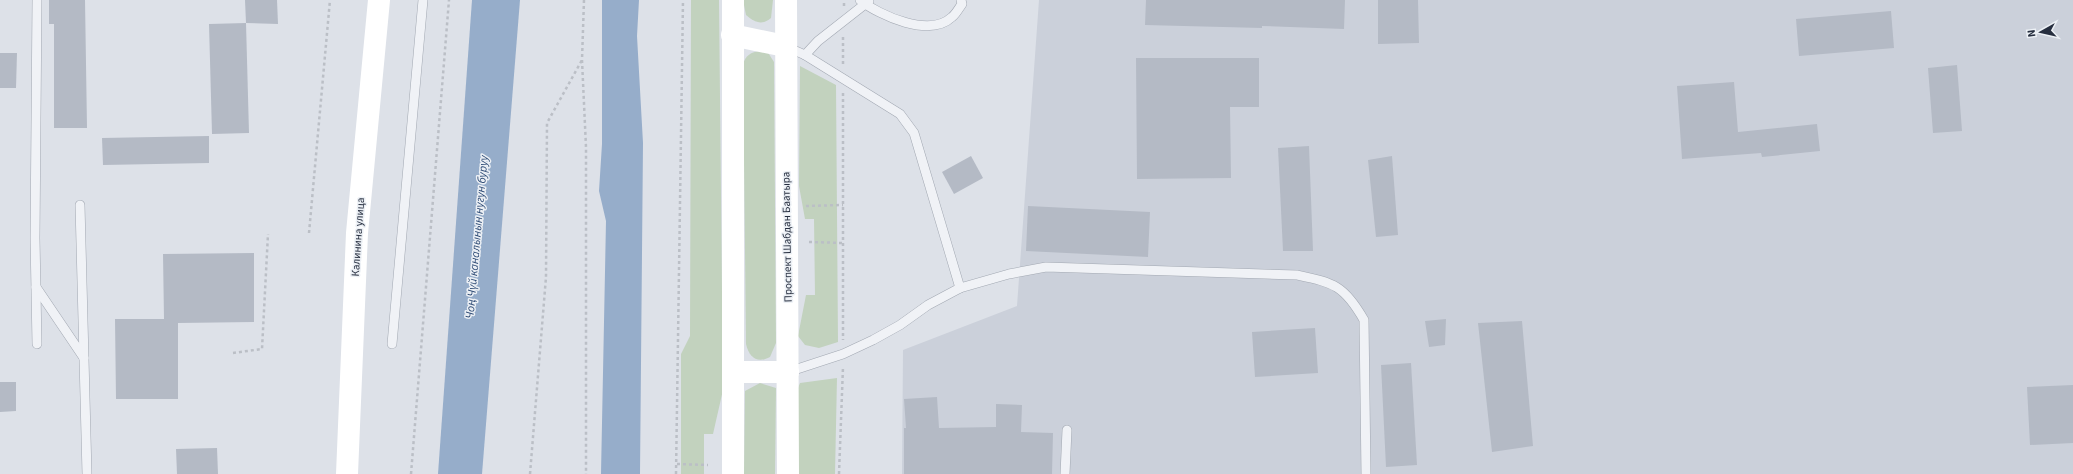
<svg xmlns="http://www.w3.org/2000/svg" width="2073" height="474" font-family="'Source Sans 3',sans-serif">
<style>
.built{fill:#cbd0da}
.green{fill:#c2d2be}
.water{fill:#96adca}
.building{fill:#b4bac5}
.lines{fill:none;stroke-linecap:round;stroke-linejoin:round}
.service-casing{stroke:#a2a8b2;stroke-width:10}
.path{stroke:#bbbfc6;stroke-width:2.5;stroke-dasharray:3 3;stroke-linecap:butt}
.service{stroke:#f0f2f6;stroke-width:9}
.secondary{stroke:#fff;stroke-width:22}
.labels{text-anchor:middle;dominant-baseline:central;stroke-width:3;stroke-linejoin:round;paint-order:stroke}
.street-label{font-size:11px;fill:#262e3f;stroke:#ecf0f5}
.water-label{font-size:12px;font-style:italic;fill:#2e4b75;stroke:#ecf0f5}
</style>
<rect width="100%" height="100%" fill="#dde1e8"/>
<!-- built -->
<path class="built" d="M1039,0h1034v474h-1171l1,-124 114,-44z"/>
<!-- green -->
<g class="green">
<path d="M691,0h28l4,390 -10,44h-9v40h-23v-120l9,-18z"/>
<path d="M743,0h30l-2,18c-9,8 -17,4 -25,-3z"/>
<path d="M759,51h8l7,11 2,281 -6,14c-13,7 -21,0 -24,-13l-3,-280c3,-9 7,-11 16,-13z"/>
<path d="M800,66l36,19 2,257 -19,6 -14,-3 -7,-9 8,-41h9l-1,-76h-9l-6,-33z"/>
<path d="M837,378l-2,96h-37v-86l2,-5z"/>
<path d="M760,383l16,5 -1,86h-31l1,-83z"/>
</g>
<!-- water -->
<g class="water">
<path d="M472,0h48l-38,474h-44z"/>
<path d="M602,0h37l-2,36 6,107 -3,331h-39l5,-253 -7,-30 3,-47z"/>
</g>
<!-- building -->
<g class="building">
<path d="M49,0h36l2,128h-33v-104h-5z"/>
<path d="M245,0h32l1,24 -32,-1z"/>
<path d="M1146,0h199l-1,29 -82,-3v2l-117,-3z"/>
<path d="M1378,0h40l1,43 -41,1z"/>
<path d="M1891,11l3,37 -95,8 -3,-37z"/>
<path d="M246,23l3,110 -37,1 -3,-110z"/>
<path d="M0,53h17l-1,35h-16z"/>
<path d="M1136,58h123v49h-29l1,71 -94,1z"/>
<path d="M1957,65l5,66 -29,2 -5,-65z"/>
<path d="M1734,82l4,50 79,-8 3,27 -58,6 -1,-4 -79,6 -5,-73z"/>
<path d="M209,136v27l-106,2 -1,-27z"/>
<path d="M1309,146l4,105h-30l-5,-103z"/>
<path d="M971,156l12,22 -29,16 -12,-22z"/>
<path d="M1392,156l6,79 -22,2 -8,-77z"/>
<path d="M1028,206l122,6 -2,45 -122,-6z"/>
<path d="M254,253v69l-76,1v76h-62l-1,-80h49l-1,-65z"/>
<path d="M1446,319l-1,26 -16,2 -4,-26z"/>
<path d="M1522,321l11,125 -41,6 -14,-129z"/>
<path d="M1315,328l3,45 -63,4 -3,-45z"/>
<path d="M1411,363l6,102 -31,2 -5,-102z"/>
<path d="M0,382h16v29l-16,1z"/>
<path d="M2073,385v58l-43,2 -3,-58z"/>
<path d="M937,397l2,31 57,-1v-23l26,1 -1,27 32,1 -1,41h-148v-46h2l-2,-29z"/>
<path d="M217,448l1,26h-41l-1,-25z"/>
</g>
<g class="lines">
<defs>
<g id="service">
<path d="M37,0l-2,238 2,106"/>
<path d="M860,0c20,16 70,38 92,17 4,-3 7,-9 10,-13l-1,-4"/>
<path d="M787,47l18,8 13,-14 51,-40"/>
<path d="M805,55l95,59 14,19 46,155 49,-14 37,-7 251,8c37,8 47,10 67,45l2,154"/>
<path d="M80,205l7,269"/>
<path d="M36,287l48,71"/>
<path d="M392,344l31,-344"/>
<path d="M788,372l55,-18 30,-14 27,-15 28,-20 32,-17"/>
<path d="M1065,474l2,-44"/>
</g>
</defs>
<!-- service casing -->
<use href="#service" class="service-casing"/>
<!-- path -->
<g class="path">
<path d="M584,0l-2,60 4,87v327"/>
<path d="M844,6v-6"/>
<path d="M843,64v-27"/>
<path d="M843,93v247"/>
<path d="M806,206l37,-1"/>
<path d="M309,233l21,-233"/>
<path d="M809,242l34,1"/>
<path d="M233,353l29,-4 6,-115"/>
<path d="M677,464l31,1"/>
<path d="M411,474l38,-474"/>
<path d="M530,474l16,-197 1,-154 35,-63"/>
<path d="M676,474l7,-474"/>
<path d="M839,474l4,-107"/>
</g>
<!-- service -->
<use href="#service" class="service"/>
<!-- secondary -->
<g class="secondary">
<path d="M733,0v474"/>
<path d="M786,0l2,474"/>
<path d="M732,35l53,11"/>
<path d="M734,372h54"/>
<path d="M347,474l10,-241 22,-233"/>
</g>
</g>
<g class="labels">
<!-- street labels -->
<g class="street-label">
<text transform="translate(358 237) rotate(-86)">Калинина улица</text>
<text transform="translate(787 237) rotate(-91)">Проспект Шабдан Баатыра</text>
</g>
<!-- water labels -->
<g class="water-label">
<text transform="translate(477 237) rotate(-85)">Чоң Чүй каналынын нугун буруу</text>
</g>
</g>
<!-- north arrow -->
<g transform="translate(2041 32) rotate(262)" stroke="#ecf0f5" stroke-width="3" paint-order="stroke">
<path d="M0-3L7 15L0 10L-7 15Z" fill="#262e3f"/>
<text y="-6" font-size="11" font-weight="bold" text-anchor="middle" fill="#262e3f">N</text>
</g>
</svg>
